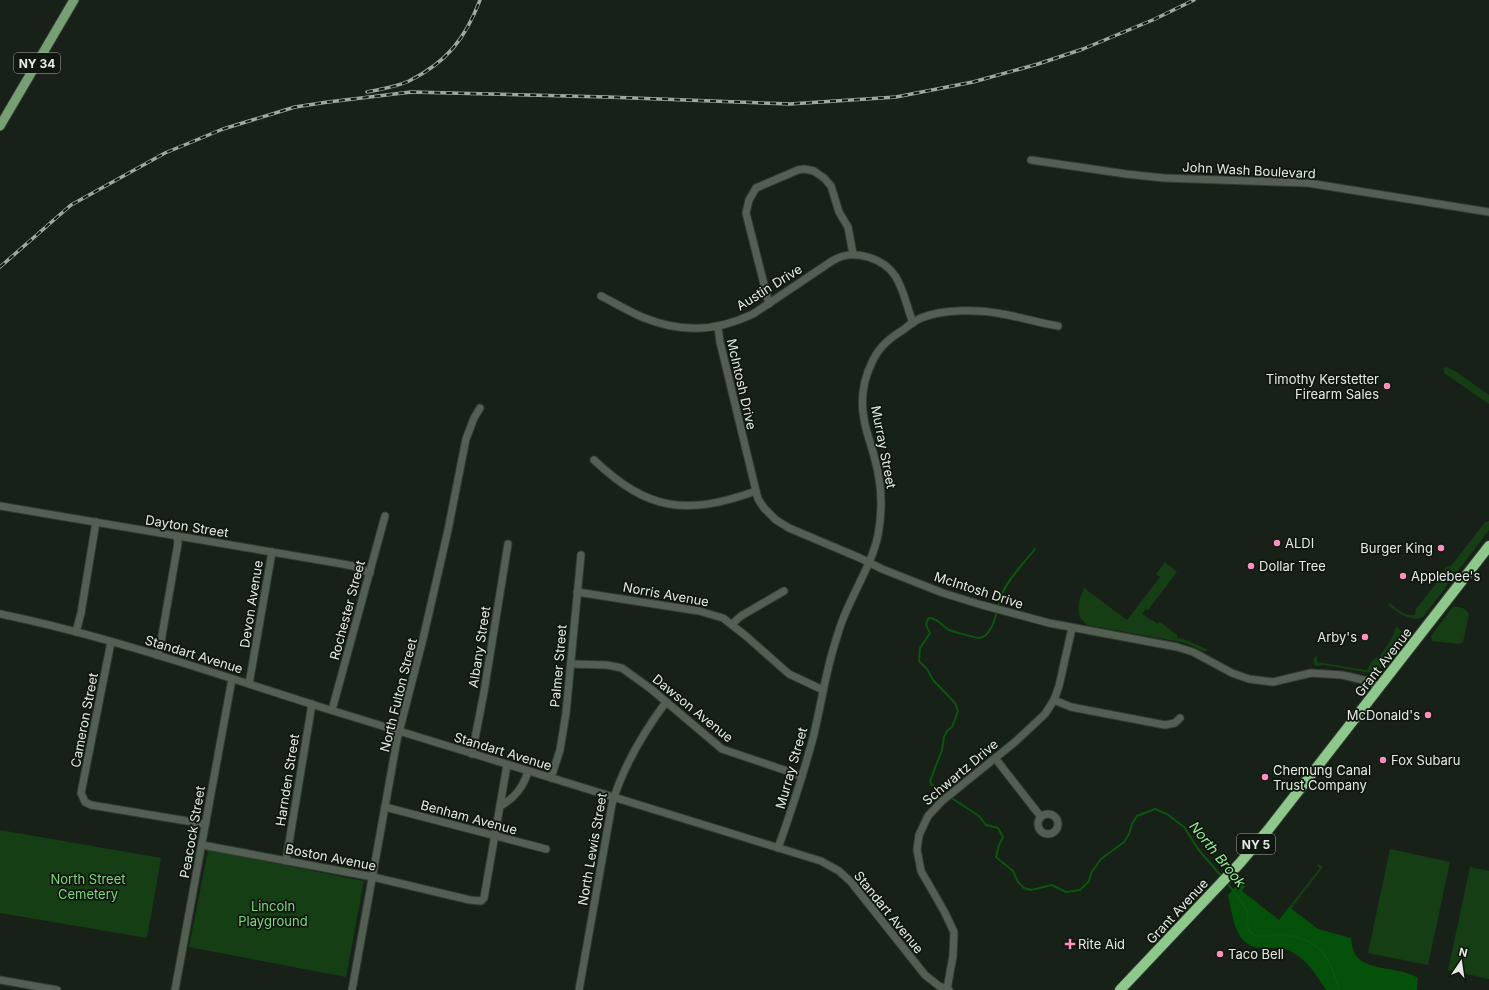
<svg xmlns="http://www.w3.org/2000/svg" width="1489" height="990" font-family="Inter,sans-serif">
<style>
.green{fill:#153e15}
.forest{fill:#045209}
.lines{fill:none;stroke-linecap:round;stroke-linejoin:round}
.stream{stroke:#0b560e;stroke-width:2}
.minor-casing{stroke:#363c35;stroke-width:9}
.major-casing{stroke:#363c35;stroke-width:11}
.highway-casing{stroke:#363c35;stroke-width:12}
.minor{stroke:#545f53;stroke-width:7}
.major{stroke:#769f74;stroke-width:9}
.highway{stroke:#8dc98a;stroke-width:10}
.rail-casing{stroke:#a0a79f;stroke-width:3.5}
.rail{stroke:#0f170e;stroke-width:2;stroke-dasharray:6;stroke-linecap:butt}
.poi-dot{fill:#fd8ebf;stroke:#0f170e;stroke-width:1.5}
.labels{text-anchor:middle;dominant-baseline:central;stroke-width:3.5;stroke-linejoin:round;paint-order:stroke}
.shield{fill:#0f170e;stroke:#a5aba4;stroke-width:1}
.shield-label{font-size:12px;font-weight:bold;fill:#e5ebe4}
.street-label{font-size:13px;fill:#e5ebe4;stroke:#0f170e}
.poi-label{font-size:13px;fill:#e5ebe4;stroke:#0f170e;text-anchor:start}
.park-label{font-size:13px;fill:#7ed87b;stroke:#0f170e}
.water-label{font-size:14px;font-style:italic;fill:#94ee90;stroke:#0f170e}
</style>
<rect width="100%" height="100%" fill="#182117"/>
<!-- green -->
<g class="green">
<path d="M1446,367l9,4 34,24v9l-45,-31v-4z"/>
<path d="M1489,521v9l-66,87c-13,6 -25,-5 -35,-12l2,-2c7,6 15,14 25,12l1,-6 27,-34 2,-7 7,-3 33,-43z"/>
<path d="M1165,562l12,10 -29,38 -2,-1 -4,5 16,10 2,-2 17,13v3l9,2 23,10 -6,1 -17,-8 -99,-18c-13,-10 -9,-24 -3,-37l43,32 33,-43 -4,-3z"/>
<path d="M1453,607c7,-1 12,1 16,7l-6,28 -4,2 -27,-3 -1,-5z"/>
<path d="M1397,627l6,6 1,4 -26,34 -8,2 -46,-8 -8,1 -2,-2 -1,-6 4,-2v6l50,8 4,-8 4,-4 4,-1 12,-17 4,-11z"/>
<path d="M0,830l161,28 -14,80 -147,-25z"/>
<path d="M1390,849l60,13 -22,103 -60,-12z"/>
<path d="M208,850l156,31 -18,96 -157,-30z"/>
<path d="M1318,864l5,3 -32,42 -2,-2 31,-39 -3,-3z"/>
<path d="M1470,867l19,4v108l-41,-9z"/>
</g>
<!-- forest -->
<path class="forest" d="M1242,880l5,4 -5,7 37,29 10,-13 29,22 33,9c1,7 2,15 7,20 11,12 45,10 60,20l-1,12h-91c-10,-16 -22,-35 -41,-41 -8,-3 -16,0 -24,-1 -27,-1 -28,-33 -33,-53z"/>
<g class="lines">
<!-- stream -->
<g class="stream">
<path d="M947,795l-15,-10 -2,-4 12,-31 2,-13 3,-6 5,-4 6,-16 -3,-8 -22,-23 -6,-11 -8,-8 1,-13 10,-15c-3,-6 -6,-9 -1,-15 9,0 13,8 20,12 3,1 27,8 30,8 15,-1 18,-31 22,-42 6,-16 23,-33 34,-47"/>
<path d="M950,797l29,19 7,9 12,3 5,9 -4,8 -3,12 17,14 5,11 6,6 7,2 21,-5 14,7 14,-2 9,-9 2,-8 10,-14 23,-17 5,-8 3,-10 5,-8 18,-7 12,5 17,13 14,22 24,28"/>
<path d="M1226,882c8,10 17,18 21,30 2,8 -3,17 6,22 7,4 16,2 24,1 23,-1 45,9 54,32 3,7 5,15 8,23"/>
</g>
<defs>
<g id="minor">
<path d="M1031,160l95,14 38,4 144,5 181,29"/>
<path d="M601,296c14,7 27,15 41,21 39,16 73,15 111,-3l79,-53c12,-7 22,-8 36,-4 34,10 34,37 45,66"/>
<path d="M769,304l-23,-91 3,-13 7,-12 42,-18 6,-1 10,2 10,7 7,8 8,26 9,15 5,27"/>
<path d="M718,327l2,15 36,149 2,8 6,9 12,12 13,8 71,30 22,11 61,24 39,12 67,18 128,24 16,5 39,21 17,6 24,3 38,-9 31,2 26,6 12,6"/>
<path d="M594,460c54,51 92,56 162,31"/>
<path d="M0,506l337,57 16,3 17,7"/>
<path d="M577,592l122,19 24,7 23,18 43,38 34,16"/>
<path d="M0,614c107,22 211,58 314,91 169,52 338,103 507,156l18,10 12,11 74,93 14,11 10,4"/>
<path d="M732,624l9,-8 43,-25"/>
<path d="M76,632l5,-19 15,-91"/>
<path d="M111,642l-30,151 4,9 6,3 114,19"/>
<path d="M157,655l3,-8 18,-104 -1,-7"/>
<path d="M571,664l36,1 15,3 29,21 71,60 80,27"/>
<path d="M249,684l23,-132"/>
<path d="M1054,700l17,7 94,18 10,-2 5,-5"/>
<path d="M332,710l53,-194"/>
<path d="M472,754l12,-62 24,-148"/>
<path d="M995,758l46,59"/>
<path d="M551,778l9,-28 6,-37 15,-158"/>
<path d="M500,806c14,-7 24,-20 28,-35"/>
<path d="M385,807l161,42"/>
<circle cx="1048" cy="824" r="10"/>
<path d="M202,845l171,32 97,23 11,1 3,-3 23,-133"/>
<path d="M778,848c13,-36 25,-73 35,-110 6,-24 10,-49 16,-73 3,-13 7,-25 11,-38 10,-30 32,-62 38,-92 5,-26 4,-50 -3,-75 -3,-14 -9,-27 -11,-41 -4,-20 0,-41 9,-59 7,-14 17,-22 30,-30 5,-4 11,-9 18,-12 22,-9 58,-9 81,-4 19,3 37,9 56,12"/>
<path d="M286,861l26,-157"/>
<path d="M0,980l57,10"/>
<path d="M947,989l6,-33 1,-24 -10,-21 -23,-40 -4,-21 2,-15 9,-19 14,-15 73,-59 30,-28 9,-14 5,-14 13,-58"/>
<path d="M175,990l57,-311"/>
<path d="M352,990l45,-250 26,-101 25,-109 18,-91 8,-21 6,-10"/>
<path d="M579,990l33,-186c11,-38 31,-71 54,-102"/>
</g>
<path id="major" d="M0,126l74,-126"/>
<path id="highway" d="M1120,990l120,-127 28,-33 221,-284"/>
</defs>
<!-- minor casing -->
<use href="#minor" class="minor-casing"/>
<!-- major casing -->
<use href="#major" class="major-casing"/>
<!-- highway casing -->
<use href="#highway" class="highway-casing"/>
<!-- minor -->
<use href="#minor" class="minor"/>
<!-- major -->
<use href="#major" class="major"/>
<!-- highway -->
<use href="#highway" class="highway"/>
<defs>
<g id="rail">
<path d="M367,92c14,-3 29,-5 42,-11 38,-19 56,-42 71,-81"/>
<path d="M0,267l71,-62 94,-52 58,-24 72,-22 33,-5 83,-10 196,5 183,7 106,-7 77,-15 65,-18 45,-15 72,-30 39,-19"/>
</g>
</defs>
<!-- rail casing -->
<use href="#rail" class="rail-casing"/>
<!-- rail -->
<use href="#rail" class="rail"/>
</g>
<!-- markers -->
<g class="poi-dot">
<circle cx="1387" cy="386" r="4"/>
<circle cx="1277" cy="543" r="4"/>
<circle cx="1441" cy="548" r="4"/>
<circle cx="1251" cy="566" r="4"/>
<circle cx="1403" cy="576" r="4"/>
<circle cx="1365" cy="637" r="4"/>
<circle cx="1428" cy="715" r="4"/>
<circle cx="1383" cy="760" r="4"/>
<circle cx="1265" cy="777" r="4"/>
<path d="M1068 938h4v4h4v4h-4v4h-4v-4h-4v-4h4z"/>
<circle cx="1220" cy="954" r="4"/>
</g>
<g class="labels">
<!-- shield labels -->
<g class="shield">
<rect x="14" y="53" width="46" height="20" rx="3"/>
<rect x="1237" y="834" width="38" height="20" rx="3"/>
</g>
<g class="shield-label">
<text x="37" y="63">NY 34</text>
<text x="1256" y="844">NY 5</text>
</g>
<!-- street labels -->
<g class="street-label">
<text transform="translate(1249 170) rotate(3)">John Wash Boulevard</text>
<text transform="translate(769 287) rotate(-32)">Austin Drive</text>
<text transform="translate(742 384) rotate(77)">McIntosh Drive</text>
<text transform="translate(884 447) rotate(79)">Murray Street</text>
<text transform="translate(187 526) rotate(9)">Dayton Street</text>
<text transform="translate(979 590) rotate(18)">McIntosh Drive</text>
<text transform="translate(666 594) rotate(10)">Norris Avenue</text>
<text transform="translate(251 604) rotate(-81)">Devon Avenue</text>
<text transform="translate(347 610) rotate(-75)">Rochester Street</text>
<text transform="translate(479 647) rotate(-81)">Albany Street</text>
<text transform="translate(194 654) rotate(17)">Standart Avenue</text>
<text transform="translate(1383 662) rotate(-52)">Grant Avenue</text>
<text transform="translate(558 666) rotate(-85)">Palmer Street</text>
<text transform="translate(398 695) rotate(-76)">North Fulton Street</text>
<text transform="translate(693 708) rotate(39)">Dawson Avenue</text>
<text transform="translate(84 720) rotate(-79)">Cameron Street</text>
<text transform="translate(503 751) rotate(17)">Standart Avenue</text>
<text transform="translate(791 768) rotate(-74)">Murray Street</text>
<text transform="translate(960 772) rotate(-40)">Schwartz Drive</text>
<text transform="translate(287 780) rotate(-81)">Harnden Street</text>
<text transform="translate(469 817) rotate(15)">Benham Avenue</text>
<text transform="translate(192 832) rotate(-80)">Peacock Street</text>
<text transform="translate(592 849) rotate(-80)">North Lewis Street</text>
<text transform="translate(331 857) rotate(11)">Boston Avenue</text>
<text transform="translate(1177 911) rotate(-47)">Grant Avenue</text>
<text transform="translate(889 912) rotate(51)">Standart Avenue</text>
</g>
<!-- poi labels -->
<g class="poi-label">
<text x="1379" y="379" text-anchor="end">Timothy Kerstetter<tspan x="1379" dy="15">Firearm Sales</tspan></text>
<text x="1285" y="543">ALDI</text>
<text x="1433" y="548" text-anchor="end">Burger King</text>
<text x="1259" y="566">Dollar Tree</text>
<text x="1411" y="576">Applebee's</text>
<text x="1357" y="637" text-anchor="end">Arby's</text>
<text x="1420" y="715" text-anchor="end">McDonald's</text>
<text x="1391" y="760">Fox Subaru</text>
<text x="1273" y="770">Chemung Canal<tspan x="1273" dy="15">Trust Company</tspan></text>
<text x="1078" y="944">Rite Aid</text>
<text x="1228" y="954">Taco Bell</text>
</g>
<!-- park labels -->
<g class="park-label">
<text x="88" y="879">North Street<tspan x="88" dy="15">Cemetery</tspan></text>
<text x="273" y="906">Lincoln<tspan x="273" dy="15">Playground</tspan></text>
</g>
<!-- water labels -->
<g class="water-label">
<text transform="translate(1218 854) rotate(51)">North Brook</text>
</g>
</g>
<!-- north arrow -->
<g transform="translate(1461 962) rotate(13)" stroke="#0f170e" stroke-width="3" paint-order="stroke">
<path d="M0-3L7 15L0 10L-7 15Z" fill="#e5ebe4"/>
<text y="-6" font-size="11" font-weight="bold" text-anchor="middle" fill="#e5ebe4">N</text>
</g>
</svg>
